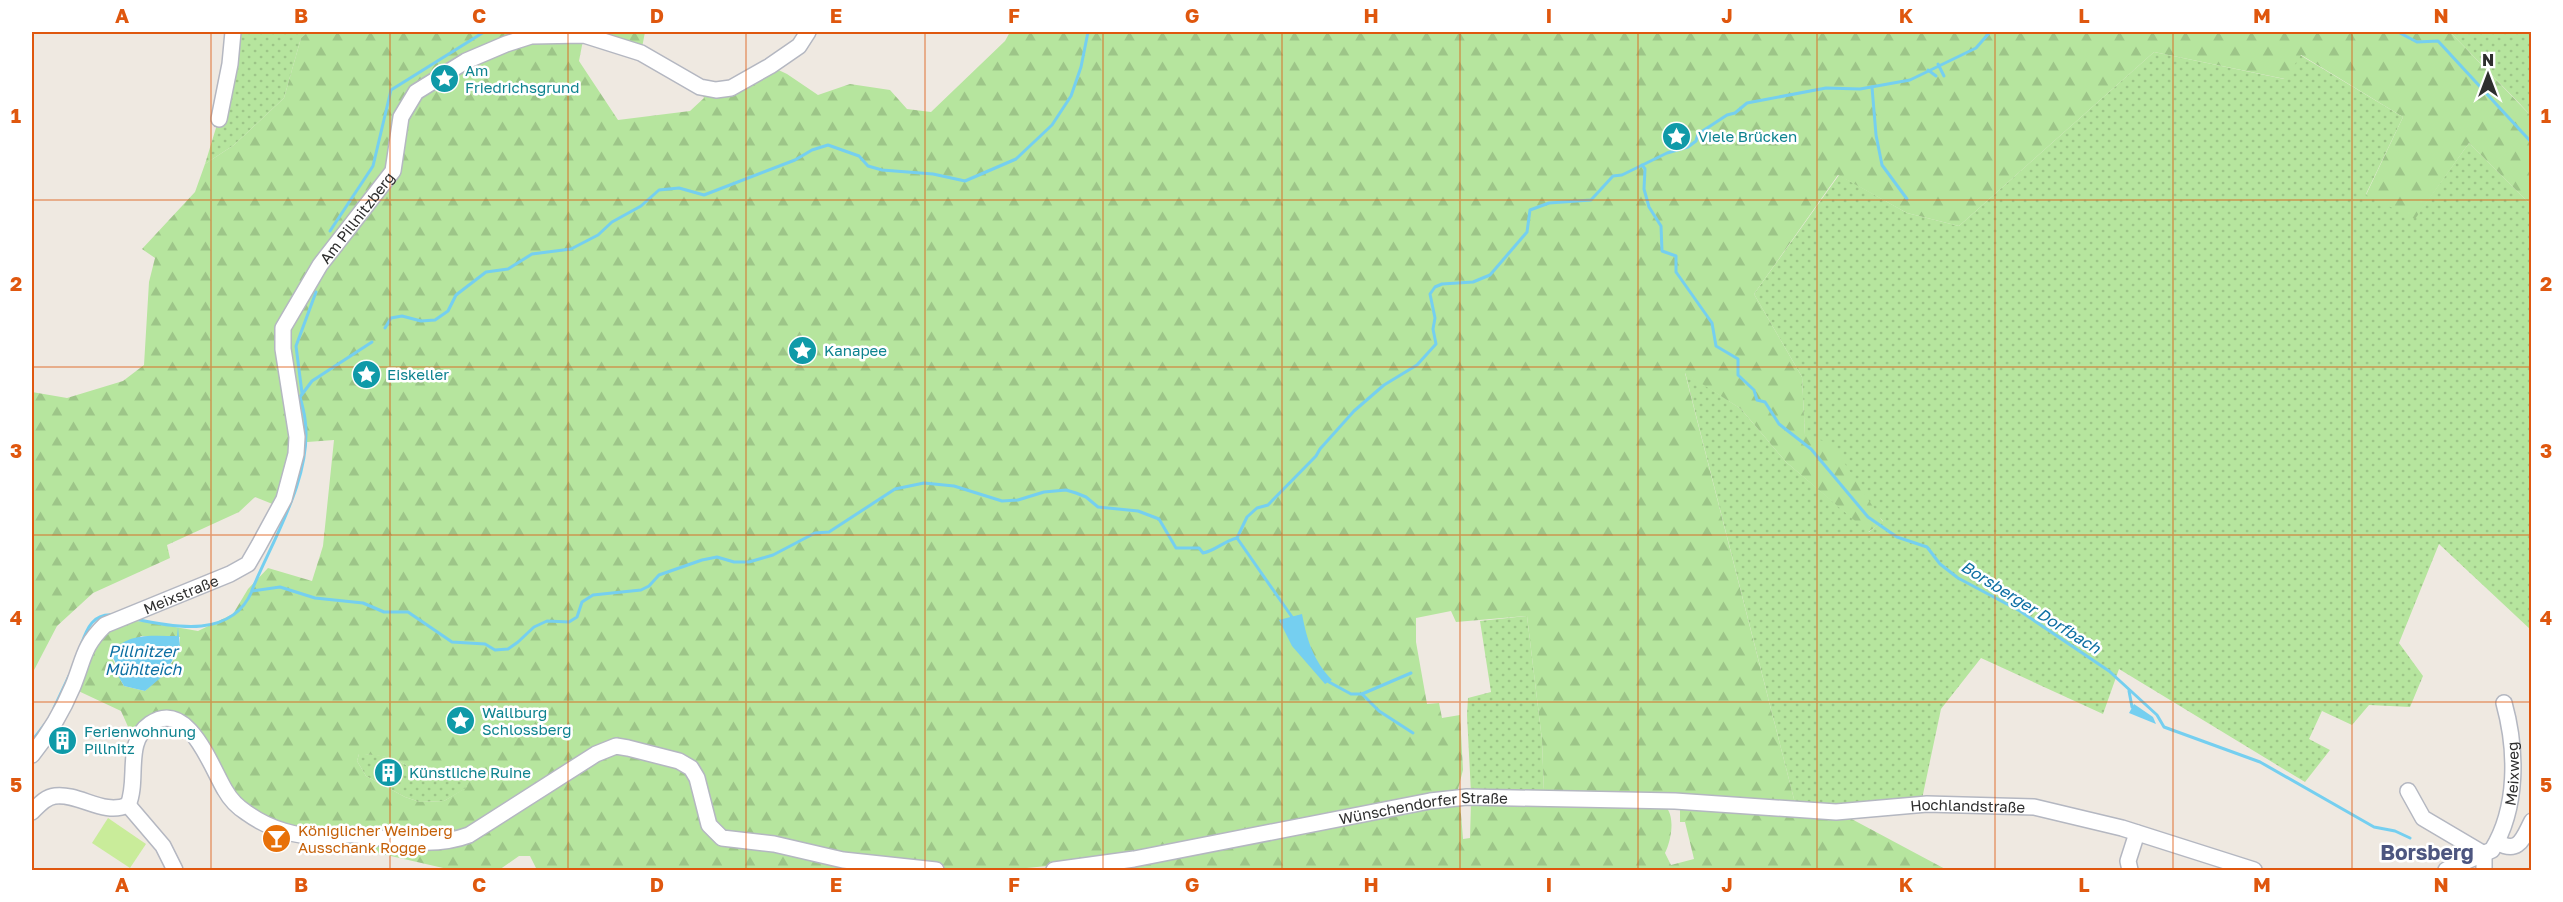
<svg xmlns="http://www.w3.org/2000/svg" width="2563" height="902" font-family="'Golos Text',sans-serif">
<style>
.grass{fill:url(#grass-dots)}
.forest{fill:url(#forest-firs);fill-rule:evenodd}
.pitch{fill:#c9ec9a}
.water{fill:#75cff0}
.lines{fill:none;stroke-linecap:round;stroke-linejoin:round}
.stream{stroke:#75cff0;stroke-width:3}
.minor-casing{stroke:#b4b7c1;stroke-width:18}
.minor{stroke:#fff;stroke-width:15}
.grid{fill:none;stroke:#df570e;stroke-width:1.5;stroke-opacity:0.55}
.labels{text-anchor:middle;dominant-baseline:central;stroke-width:5;stroke-linejoin:round;paint-order:stroke}
.culture-label{font-size:15px;fill:#0d838f;stroke:#fff;text-anchor:start}
.street-label{font-size:15px;fill:#2e2e2e;stroke:#fff}
.food-label{font-size:15px;fill:#c56008;stroke:#fff;text-anchor:start}
.water-label{font-size:16px;font-style:italic;fill:#0d6fa3;stroke:#fff}
.district-label{font-size:21px;font-weight:bold;fill:#4d5680;stroke:#fff}
.neatline{fill:none;stroke:#df570e;stroke-width:2}
.grid-label{font-size:20px;text-anchor:middle;font-weight:bold;fill:#df570e}
</style>
<defs>
<pattern id="grass-dots" width="8" height="8" patternUnits="userSpaceOnUse" patternTransform="scale(1.5)"><rect width="8" height="8" fill="#b6e59e"/><path d="M2 2h.1M6 6h.1" fill="none" stroke="#9dc588" stroke-width="1.8" stroke-linecap="round"/></pattern>
<pattern id="forest-firs" width="22" height="20" patternUnits="userSpaceOnUse" patternTransform="scale(1.5)"><rect width="22" height="20" fill="#b6e59e"/><path d="M5 1l3.5 6h-7zM16 11l3.5 6h-7z" fill="#9dc588"/></pattern>
</defs>
<rect width="100%" height="100%" fill="#efe9e1"/>
<!-- grass -->
<g class="grass">
<path d="M233,32h75l-7,6 -17,60 -50,47 -29,19 14,-46z"/>
<path d="M2450,32h81v84l-11,-12z"/>
<path d="M2154,52l130,27 16,-24 103,62 -37,77 49,24 54,-75 62,62v425l-92,-86 -40,99 24,33 -13,31 -41,-2 -17,20 -30,-14 -13,28 21,11 -25,32 -186,-113 -16,45 -122,-56 -40,51 -19,90 -126,8 -111,-435 56,37 45,53 83,70 14,-11 -78,-86 -3,-58 -48,-83 85,-119 68,38 52,13z"/>
<path d="M1527,616l15,124 2,54 -73,-1 -4,-78 1,-17 23,-6 -11,-71z"/>
<path d="M359,754c16,0 33,2 47,11 6,4 12,12 20,13 15,3 27,-6 42,-4v13l-24,14 -24,1 -15,-5 -39,-21 -9,-15z"/>
</g>
<!-- forest -->
<g class="forest">
<path d="M308,32h337l-4,21 -57,-18 -5,26 39,59 72,-9 14,-13 -4,-11 16,3 54,-24 17,8 31,21 32,-11 40,6 17,19 24,3 74,-71 5,-9h1440l81,84v89l-62,-62 -54,76 -49,-24 37,-78 -102,-62 -16,24 -131,-27 -195,174 -52,-13 -69,-38 -84,119 48,83 3,58 27,9 51,78 -15,10 -82,-70 -45,-53 -56,-36 111,434 -252,-13 -2,-54 -15,-124 -71,6 -5,-11 -35,7v24l11,62 12,-1 3,15 18,-3 3,55 -6,23 -399,72c-32,3 -64,7 -96,5 -77,-6 -154,-22 -231,-35l-15,-8 -13,-47 -81,-38 -170,95 -128,-5 -40,-4 -37,-19 -66,-92 -47,23 -13,-29 -49,-23 18,-49 26,-20 30,3 52,9 35,-17 15,-25 20,-21 44,13 11,-35 11,-106 -40,3 -19,62 -20,-8 -16,15 -72,33 3,13 -77,35 -36,33 -25,48v-282l35,6 56,-17 21,-16 5,-83 6,-24 -13,-9 53,-57 10,-28 29,-19 50,-47 17,-60zM141,636l39,1c0,23 -19,40 -35,54l-21,-5c-7,-10 -6,-18 -12,-28zM359,754c16,1 33,2 47,11 6,4 12,12 20,13 15,3 27,-6 42,-4l-1,13 -23,14 -24,1 -15,-5 -39,-21 -9,-15z"/>
<path d="M623,751l65,21 23,62 185,36h-359l-7,-14h-11l-20,14h-47l-118,-27 1,-3 106,6 163,-92z"/>
<path d="M1460,802l3,37 7,-1 1,-36 194,4c11,10 6,35 0,47l6,12 23,-6 -9,-37h-5v-16l166,10 101,54h-858z"/>
</g>
<!-- pitch -->
<path class="pitch" d="M108,818l38,26 -16,24 -38,-25z"/>
<!-- water -->
<g class="water">
<path d="M1302,614c5,26 11,46 30,66l-7,4 -33,-38 -13,-26z"/>
<path d="M178,627l2,20 -16,28 -19,16 -21,-5 -7,-12 1,-7 -7,-13c14,-22 43,-18 66,-18z"/>
<path d="M2134,704l19,13 3,7 -27,-11z"/>
</g>
<g class="lines">
<!-- stream -->
<g class="stream">
<path d="M2398,32l19,10 21,-1 94,102"/>
<path d="M1938,64l6,12"/>
<path d="M1928,70l8,6"/>
<path d="M1872,87l4,48 6,30 25,34"/>
<path d="M1642,165l3,4 -1,20 5,18 12,19 1,25 14,5v16l36,51 4,23 22,13v16l16,15 3,10 8,2 14,22 32,25 57,68 29,20 30,10 13,17 18,14 62,33 89,60 48,44 7,12 96,35 114,65 21,4 15,7"/>
<path d="M330,231l43,-65 18,-76 93,-58"/>
<path d="M385,328l6,-10 11,-2 19,5 14,-1 13,-9 8,-16 30,-23 22,-3 24,-15 39,-5 27,-14 14,-13 29,-16 18,-16 20,-2 25,7 91,-35 17,-10 16,-5 31,11 9,10 14,4 51,4 32,7 51,-22 36,-34 19,-29 10,-29 7,-35"/>
<path d="M302,393l-6,-47 20,-54"/>
<path d="M1237,538l55,79"/>
<path d="M252,590c21,-51 61,-114 53,-171 -1,-7 -3,-15 -5,-22l12,-16 60,-39"/>
<path d="M135,619c41,9 97,19 117,-28l28,-4 35,11 48,5 21,9h24l44,30 33,2 10,6 13,-1 10,-7 16,-15 13,-6 22,1 8,-5 5,-15 11,-7 48,-5 8,-4 10,-11 43,-15 15,-3 17,5h15l24,-7 42,-22 14,-1 66,-43 29,-6 30,3 48,15 16,-1 26,-8 22,-2 10,3 10,4 12,10 40,4 21,8 17,29h23l4,5c12,-2 21,-12 34,-15l10,-21 10,-9 11,-3 48,-49 4,-7 34,-38 30,-26 33,-20 19,-21 -3,-15 2,-11 -5,-24 5,-7 7,-3 31,-2 17,-7 37,-43 3,-22 19,-7 42,-3 22,-24 9,-1 45,-22 21,-6 8,-6 2,-7 29,-19 8,-2 12,-10 79,-15 34,1 50,-9 66,-32 14,-16"/>
<path d="M81,645c6,-17 12,-32 33,-30"/>
<path d="M1329,682l22,12h11l17,17 34,22"/>
<path d="M2129,691l3,16"/>
<path d="M1362,694l49,-21"/>
<path d="M54,708l15,-32"/>
<path d="M32,741l13,-17"/>
</g>
<defs>
<g id="minor">
<path d="M219,119l11,-55 3,-32"/>
<path id="s1" d="M32,755c16,-20 31,-45 41,-69 11,-27 10,-40 32,-61l125,-51 18,-10 11,-19 25,-46 12,-45 1,-17 -14,-88v-21l37,-63 73,-94 8,-54 15,-25 50,-31 40,-17 25,-8 53,-1 57,18 59,34 16,3 15,-2 39,-22 29,-20 9,-14"/>
<path d="M2408,791l15,27 61,36"/>
<path d="M128,805c11,-25 -4,-63 22,-81 38,-26 61,43 75,66 5,9 14,18 22,23 22,16 50,24 77,24 11,0 21,-3 32,-2 38,4 76,14 113,0l127,-81 20,-8 12,2 51,13 12,7 6,10 12,47 13,13 52,6 69,16 93,10"/>
<path d="M128,805l35,41 12,24"/>
<path d="M32,812c6,-6 13,-15 23,-16 25,-3 48,20 73,9"/>
<path d="M2497,842c22,13 26,-4 35,-21"/>
<path d="M2484,854v16"/>
<path id="s2" d="M1054,870l80,-11 296,-58 37,-4 208,4 161,11 91,-8 107,3 88,21 132,42"/>
<path d="M2130,870l-2,-9 9,-28"/>
<path id="s3" d="M2446,870l46,-20c26,-42 25,-100 12,-147"/>
</g>
</defs>
<!-- minor casing -->
<use href="#minor" class="minor-casing"/>
<!-- minor -->
<use href="#minor" class="minor"/>
</g>
<!-- grid -->
<path class="grid" d="M211,32v838M390,32v838M568,32v838M746,32v838M925,32v838M1103,32v838M1282,32v838M1460,32v838M1638,32v838M1817,32v838M1995,32v838M2173,32v838M2352,32v838M32,200h2500M32,367h2500M32,535h2500M32,702h2500"/>
<!-- icons -->
<defs>
<symbol id="sight-disc" viewBox="-11 -11 22 22"><circle r="9.5" fill="#0f9aa8" stroke="#fff"/><path d="M0-6L1.8-2.2L6-1.7L2.9 1.2L3.7 5.4L0 3.3L-3.7 5.4L-2.9 1.2L-6-1.7L-1.8-2.2Z" fill="#fff"/></symbol>
<symbol id="building-disc" viewBox="-11 -11 22 22"><circle r="9.5" fill="#0f9aa8" stroke="#fff"/><path d="M-4-6H4V6H1V3H-1V6H-4ZM-2.5-4.3h1.7v1.8h-1.7ZM.8-4.3h1.7v1.8H.8ZM-2.5-1h1.7V.8h-1.7ZM.8-1h1.7V.8H.8Z" fill="#fff"/></symbol>
<symbol id="bar-disc" viewBox="-11 -11 22 22"><circle r="9.5" fill="#e8710a" stroke="#fff"/><path d="M-6-5H6L.8 .8V4.5H3.5V6h-7V4.5H-.8V.8Z" fill="#fff"/></symbol>
</defs>
<g fill-rule="evenodd">
<use href="#sight-disc" x="428" y="62" width="33" height="33"/>
<use href="#sight-disc" x="1660" y="120" width="33" height="33"/>
<use href="#sight-disc" x="786" y="334" width="33" height="33"/>
<use href="#sight-disc" x="350" y="358" width="33" height="33"/>
<use href="#sight-disc" x="444" y="704" width="33" height="33"/>
<use href="#building-disc" x="46" y="724" width="33" height="33"/>
<use href="#building-disc" x="372" y="756" width="33" height="33"/>
<use href="#bar-disc" x="260" y="822" width="33" height="33"/>
</g>
<g class="labels">
<!-- culture labels -->
<g class="culture-label">
<text x="465" y="70">Am<tspan x="465" dy="17">Friedrichsgrund</tspan></text>
<text x="1698" y="136">Viele Brücken</text>
<text x="824" y="350">Kanapee</text>
<text x="387" y="374">Eiskeller</text>
<text x="482" y="712">Wallburg<tspan x="482" dy="17">Schlossberg</tspan></text>
<text x="84" y="731">Ferienwohnung<tspan x="84" dy="17">Pillnitz</tspan></text>
<text x="409" y="772">Künstliche Ruine</text>
</g>
<!-- street labels -->
<g class="street-label">
<text stroke="none"><textPath href="#s1" startOffset="687">Am Pillnitzberg</textPath></text>
<text stroke="none"><textPath href="#s1" startOffset="232">Meixstraße</textPath></text>
<text stroke="none"><textPath href="#s3" startOffset="130">Meixweg</textPath></text>
<text stroke="none"><textPath href="#s2" startOffset="921">Hochlandstraße</textPath></text>
<text stroke="none"><textPath href="#s2" startOffset="375">Wünschendorfer Straße</textPath></text>
</g>
<!-- food labels -->
<g class="food-label">
<text x="298" y="830">Königlicher Weinberg<tspan x="298" dy="17">Ausschank Rogge</tspan></text>
</g>
<!-- water labels -->
<g class="water-label">
<text transform="translate(2031 607) rotate(32)">Borsberger Dorfbach</text>
<text x="143" y="651">Pillnitzer<tspan x="143" dy="18">Mühlteich</tspan></text>
</g>
<!-- district labels -->
<g class="district-label">
<text x="2427" y="852">Borsberg</text>
</g>
</g>
<!-- border -->
<rect width="2563" height="902" fill="none" stroke="#ffffff" stroke-width="66"/>
<!-- north arrow -->
<g transform="translate(2488 75)" stroke="#ffffff" stroke-width="4.5" paint-order="stroke">
<path d="M0-4.5L10 22L0 15L-10 22Z" fill="#2e2e2e"/>
<text y="-9" font-size="16" font-weight="bold" text-anchor="middle" fill="#2e2e2e">N</text>
</g>
<rect x="33" y="33" width="2497" height="836" class="neatline"/>
<g class="grid-label">
<text x="122" y="23">A</text>
<text x="301" y="23">B</text>
<text x="479" y="23">C</text>
<text x="657" y="23">D</text>
<text x="836" y="23">E</text>
<text x="1014" y="23">F</text>
<text x="1192" y="23">G</text>
<text x="1371" y="23">H</text>
<text x="1549" y="23">I</text>
<text x="1727" y="23">J</text>
<text x="1906" y="23">K</text>
<text x="2084" y="23">L</text>
<text x="2262" y="23">M</text>
<text x="2441" y="23">N</text>
<text x="16" y="123">1</text>
<text x="2546" y="123">1</text>
<text x="16" y="291">2</text>
<text x="2546" y="291">2</text>
<text x="16" y="458">3</text>
<text x="2546" y="458">3</text>
<text x="16" y="625">4</text>
<text x="2546" y="625">4</text>
<text x="16" y="792">5</text>
<text x="2546" y="792">5</text>
<text x="122" y="892">A</text>
<text x="301" y="892">B</text>
<text x="479" y="892">C</text>
<text x="657" y="892">D</text>
<text x="836" y="892">E</text>
<text x="1014" y="892">F</text>
<text x="1192" y="892">G</text>
<text x="1371" y="892">H</text>
<text x="1549" y="892">I</text>
<text x="1727" y="892">J</text>
<text x="1906" y="892">K</text>
<text x="2084" y="892">L</text>
<text x="2262" y="892">M</text>
<text x="2441" y="892">N</text>
</g>
</svg>
